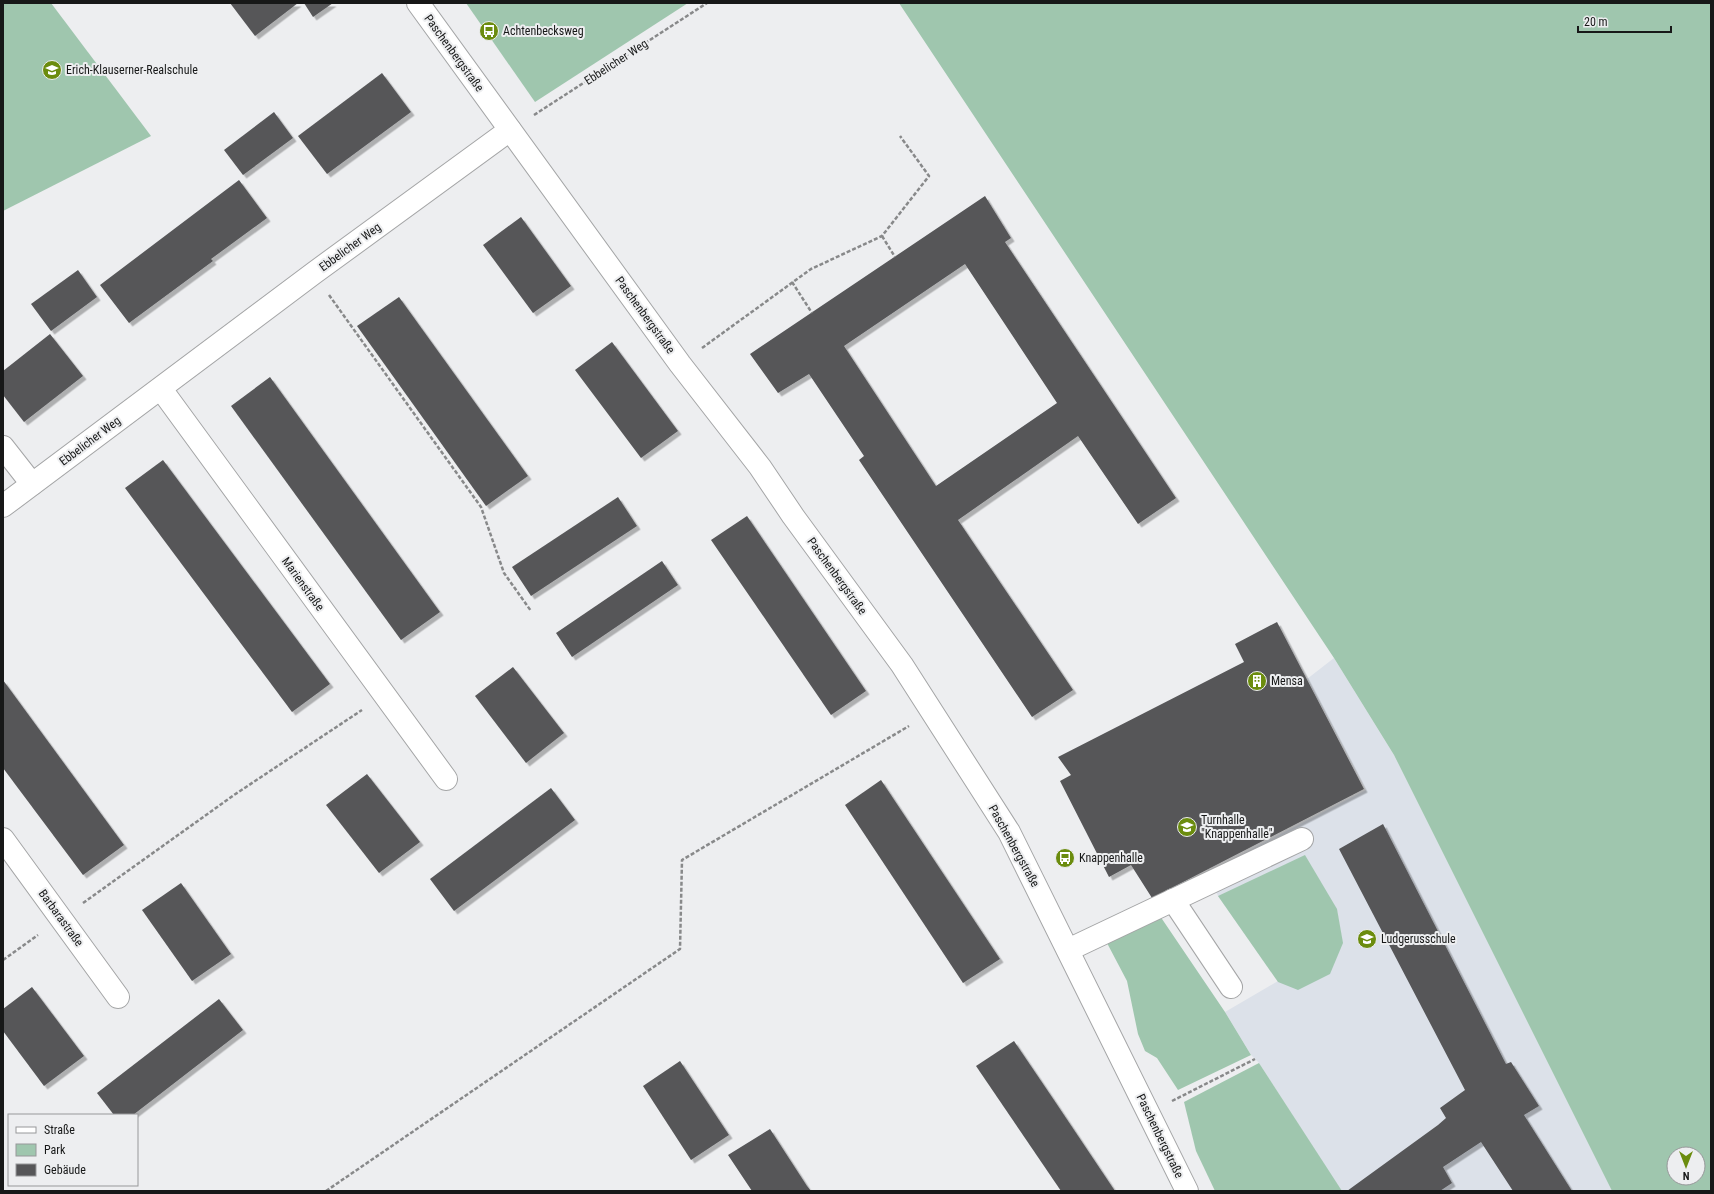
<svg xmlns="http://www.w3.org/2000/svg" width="1714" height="1194" font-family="'Roboto Condensed',sans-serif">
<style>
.built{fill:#dce1e9}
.green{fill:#9fc6ae;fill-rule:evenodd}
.building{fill:#565658;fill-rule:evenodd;filter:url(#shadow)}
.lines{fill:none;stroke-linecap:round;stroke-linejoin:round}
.minor-casing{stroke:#a4a5a6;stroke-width:24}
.path{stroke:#88898a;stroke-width:2.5;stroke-dasharray:4 2;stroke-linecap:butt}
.minor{stroke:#fff;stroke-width:22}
.labels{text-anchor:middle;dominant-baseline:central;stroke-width:4;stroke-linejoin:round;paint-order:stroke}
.poi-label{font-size:12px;fill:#171818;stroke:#edeef0;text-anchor:start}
.street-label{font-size:12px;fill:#171818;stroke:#edeef0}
</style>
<defs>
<filter id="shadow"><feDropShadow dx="3.5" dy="3.5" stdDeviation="0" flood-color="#0004"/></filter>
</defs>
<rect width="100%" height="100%" fill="#edeef0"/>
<!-- built -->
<path class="built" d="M1334,658l60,97 218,436h-271l-82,-128 -8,-8 -26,-43 53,-31 -60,-85 -11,-24 159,-82 -59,-111z"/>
<!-- green -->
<g class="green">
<path d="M3,3h48l100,133 -148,75z"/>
<path d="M466,3h222l-153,99z"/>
<path d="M899,3h812v1188h-99l-218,-436 -60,-97zM1674,1154h24v24h-24z"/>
<path d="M1305,855l32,54 6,34 -13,31 -32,16 -20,-8 -60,-86z"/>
<path d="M1160,916l65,96 26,43 -73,35 -21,-32 -12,-7 -7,-17 -11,-53 -20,-38z"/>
<path d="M1259,1063l83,128h-127l-19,-40 -12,-49z"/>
</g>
<!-- building -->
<g class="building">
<path d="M230,3h68l-43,33z"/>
<path d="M304,3h29l-20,14z"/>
<path d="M382,73l29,39 -84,62 -29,-38z"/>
<path d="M274,112l19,26 -50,37 -19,-25z"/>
<path d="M239,180l28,38 -56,41 2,2 -84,62 -29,-38z"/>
<path d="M985,196l26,42 -6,4 171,256 -38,26 -60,-88 -120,84 115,170 -41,27 -173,-257 5,-4 -55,-82 -31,19 -28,-39zM965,264l92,139 -121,83 -92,-140z"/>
<path d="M521,217l50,69 -38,27 -50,-68z"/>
<path d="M78,270l19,27 -46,34 -20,-27z"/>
<path d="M399,297l129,179 -42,30 -129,-180z"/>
<path d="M50,334l33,42 -59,46 -21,-27v-24z"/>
<path d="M612,342l66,89 -37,27 -66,-88z"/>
<path d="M270,377l170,235 -39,28 -170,-234z"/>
<path d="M163,460l167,224 -38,28 -167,-224z"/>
<path d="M618,497l19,29 -106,70 -19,-29z"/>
<path d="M747,516l119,175 -35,24 -120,-175z"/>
<path d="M662,561l16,24 -106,72 -16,-24z"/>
<path d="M1277,622l87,167 -212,109 -21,-33 -22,12 -49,-96 11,-6 -13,-18 186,-95 -9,-18z"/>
<path d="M513,667l51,66 -38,30 -51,-67z"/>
<path d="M3,680l121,165 -41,30 -80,-107z"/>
<path d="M367,774l53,68 -41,31 -53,-68z"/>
<path d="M881,780l119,179 -37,24 -118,-178z"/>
<path d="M551,788l24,32 -121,91 -24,-32z"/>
<path d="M1383,824l123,240 5,-2 28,44 -15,9 48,76h-59l-32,-49 -38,25 9,16 -12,8h-93l91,-66 8,-7 -6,-10 25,-18 -126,-241z"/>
<path d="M181,883l50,71 -39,27 -50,-71z"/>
<path d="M32,987l52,69 -40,30 -41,-55v-22z"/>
<path d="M219,999l24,31 -110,85h-19l-17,-22z"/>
<path d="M1014,1041l40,59 61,91h-54l-85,-125z"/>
<path d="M680,1061l49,74 -38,25 -48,-74z"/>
<path d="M770,1129l37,57 4,5h-59l-24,-36z"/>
</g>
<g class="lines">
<defs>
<g id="minor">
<path d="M418,3l262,361 80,103 33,49 109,149 107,167 178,359"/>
<path d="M161,389l285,390"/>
<path d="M3,447l29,37"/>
<path d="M3,506l311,-233 196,-143"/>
<path d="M3,839l115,158"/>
<path d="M1173,900l58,87"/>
<path d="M1068,950l234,-111"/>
</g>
</defs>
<!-- minor casing -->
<use href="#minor" class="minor-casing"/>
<!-- path -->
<g class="path">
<path d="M534,115l173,-112"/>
<path d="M882,236l13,21"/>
<path d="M792,282l20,31"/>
<path d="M329,295l152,212 23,66 27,38"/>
<path d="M702,348l109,-79 71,-33 47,-60 -29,-40"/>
<path d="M83,903l151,-108 128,-85"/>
<path d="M3,960l35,-25"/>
<path d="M1172,1101l83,-42"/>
<path d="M326,1191l354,-242 2,-89 227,-134"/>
</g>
<!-- minor -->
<use href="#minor" class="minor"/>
</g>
<!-- icons -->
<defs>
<symbol id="bus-disc" viewBox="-11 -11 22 22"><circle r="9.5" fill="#6b8c0e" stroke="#edeef0"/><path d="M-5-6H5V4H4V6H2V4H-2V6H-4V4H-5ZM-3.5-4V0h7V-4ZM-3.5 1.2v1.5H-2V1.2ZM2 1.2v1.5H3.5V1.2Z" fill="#fff"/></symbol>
<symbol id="school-disc" viewBox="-11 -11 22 22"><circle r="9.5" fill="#6b8c0e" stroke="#edeef0"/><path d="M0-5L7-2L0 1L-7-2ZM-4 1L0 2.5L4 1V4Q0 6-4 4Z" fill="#fff"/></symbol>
<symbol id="building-disc" viewBox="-11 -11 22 22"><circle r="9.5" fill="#6b8c0e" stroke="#edeef0"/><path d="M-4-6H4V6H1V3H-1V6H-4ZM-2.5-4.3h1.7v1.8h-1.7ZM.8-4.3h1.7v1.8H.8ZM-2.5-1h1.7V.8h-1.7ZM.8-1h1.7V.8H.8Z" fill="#fff"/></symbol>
</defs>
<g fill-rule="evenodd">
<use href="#bus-disc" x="478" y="20" width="22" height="22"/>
<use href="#school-disc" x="41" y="59" width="22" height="22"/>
<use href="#building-disc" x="1246" y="670" width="22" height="22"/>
<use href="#school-disc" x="1176" y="816" width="22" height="22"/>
<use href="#bus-disc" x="1054" y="847" width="22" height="22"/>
<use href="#school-disc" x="1356" y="928" width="22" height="22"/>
</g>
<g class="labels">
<!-- poi labels -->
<g class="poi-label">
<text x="503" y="31">Achtenbecksweg</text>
<text x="66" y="70">Erich-Klauserner-Realschule</text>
<text x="1271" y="681">Mensa</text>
<text x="1201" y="820">Turnhalle<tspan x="1201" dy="14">"Knappenhalle"</tspan></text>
<text x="1079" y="858">Knappenhalle</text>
<text x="1381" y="939">Ludgerusschule</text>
</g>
<!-- street labels -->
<g class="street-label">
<text transform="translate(454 53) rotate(54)">Paschenbergstraße</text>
<text transform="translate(616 62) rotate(-33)">Ebbelicher Weg</text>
<text transform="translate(350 247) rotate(-36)">Ebbelicher Weg</text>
<text transform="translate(645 315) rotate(54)">Paschenbergstraße</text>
<text transform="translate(90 441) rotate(-37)">Ebbelicher Weg</text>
<text transform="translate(837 576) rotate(54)">Paschenbergstraße</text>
<text transform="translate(303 584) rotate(54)">Marienstraße</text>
<text transform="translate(1014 846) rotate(61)">Paschenbergstraße</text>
<text transform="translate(61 918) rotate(54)">Barbarastraße</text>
<text transform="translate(1160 1136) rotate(64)">Paschenbergstraße</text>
</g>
</g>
<!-- border -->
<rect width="1714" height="1194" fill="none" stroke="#171818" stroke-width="8"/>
<!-- legend -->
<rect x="8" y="1114" width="130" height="72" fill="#edeef0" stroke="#97989a"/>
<rect x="16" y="1127" width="20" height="6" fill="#ffffff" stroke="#97989a"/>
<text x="44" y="1134" font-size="12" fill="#171818">Straße</text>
<rect x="16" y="1144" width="20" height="12" fill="#9fc6ae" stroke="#97989a"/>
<text x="44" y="1154" font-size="12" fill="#171818">Park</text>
<rect x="16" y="1164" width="20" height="12" fill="#565658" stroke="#97989a"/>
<text x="44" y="1174" font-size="12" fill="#171818">Gebäude</text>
<!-- north arrow -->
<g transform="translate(1686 1166) rotate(180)"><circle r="19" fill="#edeef0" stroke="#97989a"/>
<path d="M0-3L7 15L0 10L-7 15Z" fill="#6b8c0e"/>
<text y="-6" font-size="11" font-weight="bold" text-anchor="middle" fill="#171818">N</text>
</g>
<!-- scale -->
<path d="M1578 26v6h93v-6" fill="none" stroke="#171818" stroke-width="2"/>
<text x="1584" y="26" font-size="12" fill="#171818" stroke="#edeef0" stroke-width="3" paint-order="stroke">20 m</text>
</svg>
